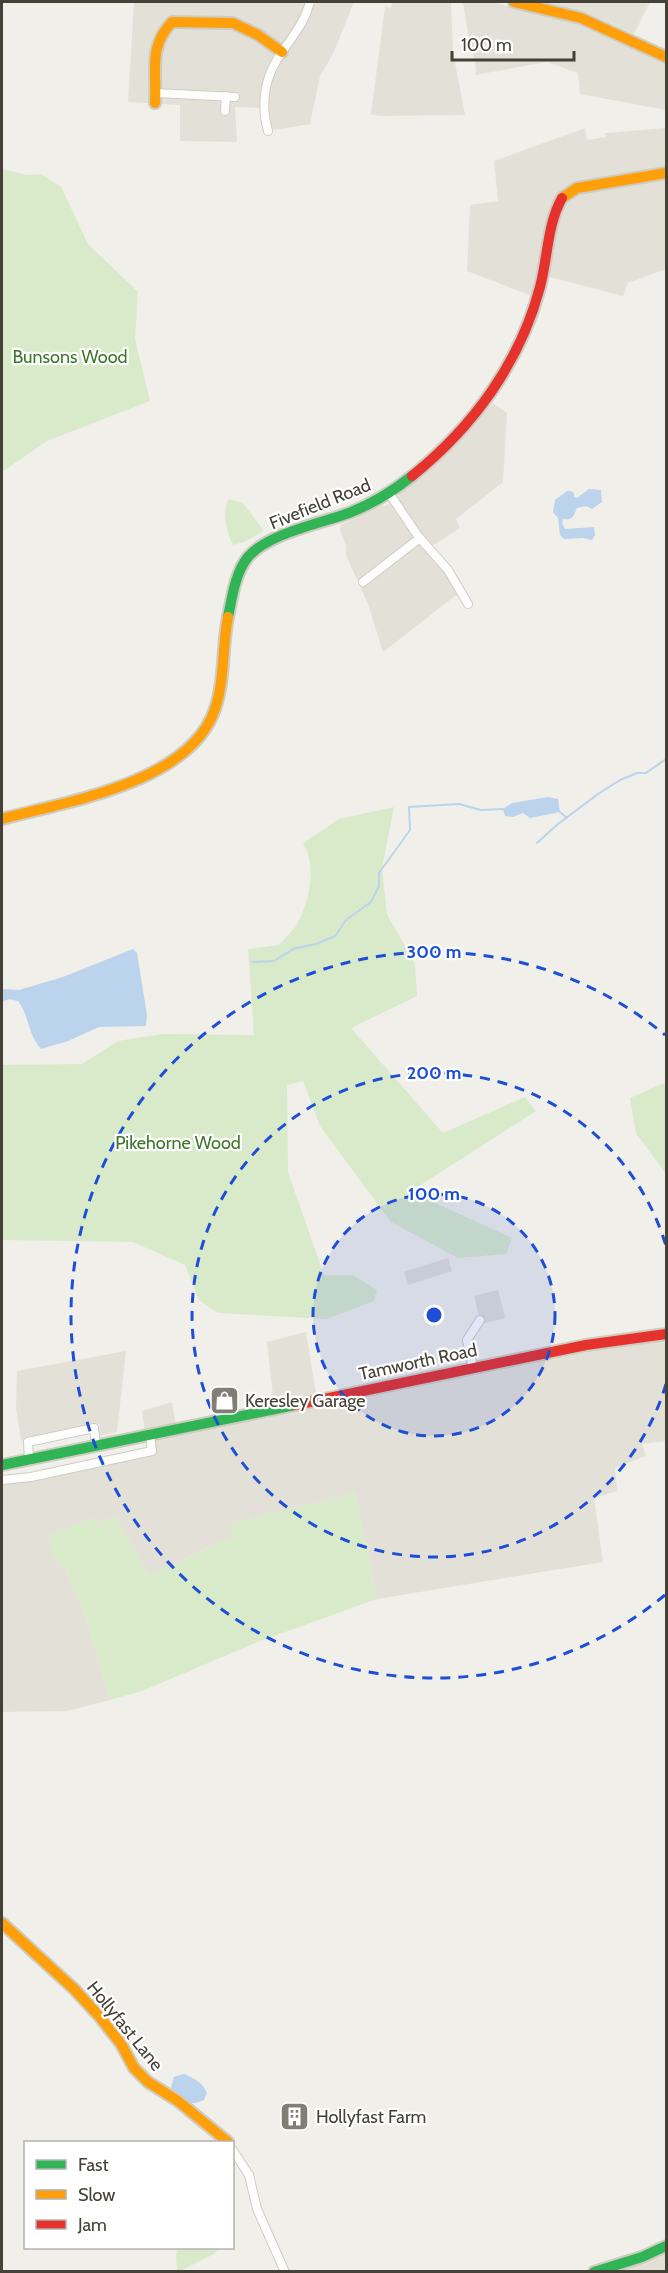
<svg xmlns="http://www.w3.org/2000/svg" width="668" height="2273" font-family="Cabin,sans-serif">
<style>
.residential{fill:#e3e1d7}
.green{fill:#d9eaca}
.parking{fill:#dfded9}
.water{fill:#bbd3ec}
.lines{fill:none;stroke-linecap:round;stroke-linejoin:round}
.stream{stroke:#bbd3ec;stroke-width:2}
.street-casing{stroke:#ceccc7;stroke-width:10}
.fast-casing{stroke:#ceccc1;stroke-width:14}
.slow-casing{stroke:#ceccc1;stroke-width:14}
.jam-casing{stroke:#ceccc1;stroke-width:14}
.street{stroke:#fdfdfc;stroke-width:8}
.fast{stroke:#30b455;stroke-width:10}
.slow{stroke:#ff9f0a;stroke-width:10}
.jam{stroke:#e5322d;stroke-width:10}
.ring{fill:none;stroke:#1d4ed8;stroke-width:3;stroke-dasharray:10 8}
.labels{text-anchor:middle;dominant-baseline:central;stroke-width:4.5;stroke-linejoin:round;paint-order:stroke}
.park-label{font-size:18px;fill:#3e752b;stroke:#fff}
.street-label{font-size:18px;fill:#454136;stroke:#fff}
.poi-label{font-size:18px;fill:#454136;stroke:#fff;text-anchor:start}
.centre{fill:#1d4ed8;stroke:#fff;stroke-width:3}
.ring-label{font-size:18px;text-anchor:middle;font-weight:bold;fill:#1d4ed8;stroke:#fff;stroke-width:4.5;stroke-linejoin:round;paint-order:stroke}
</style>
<rect width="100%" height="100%" fill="#f0efe9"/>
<!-- residential -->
<g class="residential">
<path d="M134,2h220l-20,50 -14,24 -10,48 -42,7 -4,-23 -29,-1 2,35 -57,-1v-36l-52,-3z"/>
<path d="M392,2h59l2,50 12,63 -85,1 -9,-2 14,-107 6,1z"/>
<path d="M463,2h29l38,10 30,5 31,11 65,30 10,6v46l-86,-16 -2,-21 -31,-11 -72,13 1,-5 -3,-21 -3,-2z"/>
<path d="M542,2h108l-16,32 -49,-22z"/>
<path d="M585,128l2,12 19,-3 -1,-4 61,-5v141l-38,14 -5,13 -85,-22 -6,22 -65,-25 3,-66 28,-4 -4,-40z"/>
<path d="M493,403l14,10 -4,69 -47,37 4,9 -31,20 31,44 -77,60 -15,-48 -22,-49v-9l-6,-16 1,-5 40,-19h4l14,-10 1,-6 63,-56z"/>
<path d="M306,1332l12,74 294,-60 54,-6v101l-24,3 4,12 -31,12 2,23 -23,7 9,64 -226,37 -22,-106 -125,31 3,15 -16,5 -69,32 -32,-59 -20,6 -2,-5 -44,17 16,33 21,53 23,79 -43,11 -65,1v-227l146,-32 -6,-42 30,-9 5,32 98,-19 -8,-73z"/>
<path d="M126,1351l-9,81 -17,4 -1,-12 -78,17 -5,-33 1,-37z"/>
<path d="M666,2253v18h-51z"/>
</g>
<!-- green -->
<g class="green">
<path d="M2,169l24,6 15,-1 20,13 27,57 50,48 -3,47 15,62 -103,40 -45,31z"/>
<path d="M228,499l15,4 21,28 -20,11 -11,3c-7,-14 -11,-32 -5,-46z"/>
<path d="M394,807l-12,61 5,46 28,50 2,32 -66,32 92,105 82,-36 11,14 -114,73v13l90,41 -6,16 -48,4 -67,-36 -71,-96 -17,-45 -16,4 1,87 36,103h29l24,15 -3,11 -48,18 -108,-6 -19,-13 -14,-35 -52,-23 -131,-2v-175l80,-1 36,-23 44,-7 92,1 -6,-86 31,-4c6,-7 14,-14 18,-21 13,-24 20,-58 6,-81l36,-24z"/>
<path d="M666,1082v92l-30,-41 -6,-35z"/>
<path d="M355,1493l22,106 -117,42 -118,50 -32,9 -23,-79 -21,-53 -12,-8 -5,-25 45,-17 3,5 19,-6 32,59 69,-32 16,-5 -4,-15z"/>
<path d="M178,2248h42l-6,6 -34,17 -3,-1 -1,-15z"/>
</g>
<!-- parking -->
<g class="parking">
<path d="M448,1258l4,13 -44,14 -4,-13z"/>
<path d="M498,1290l7,28 -24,6 -7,-28z"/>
</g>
<!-- water -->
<g class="water">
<path d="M589,489l12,1 1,12 -10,7 -6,-3 -9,2c-3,6 -3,13 -14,11l-1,4 3,6 29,-2 1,8 -3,5 -9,-2 -19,1 -4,-4 -2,-17 -5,-6 2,-12 12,-9h4l3,2v4l3,1z"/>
<path d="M548,797l10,2 2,13 -30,6 -7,-5 -10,4 -8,-1 -2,-7 9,-6z"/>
<path d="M133,949l4,4 10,62 -1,11 -47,1 -31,14 -27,8c-14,-16 -11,-32 -23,-48l-9,-2 -7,3v-13l17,1 44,-13z"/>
<path d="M184,2074c11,5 18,8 23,19l-3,7c-14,7 -25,2 -33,-13l3,-10z"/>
</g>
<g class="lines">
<!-- stream -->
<g class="stream">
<path d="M560,812l7,6"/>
<path d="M537,843l21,-19 40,-30 22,-14 17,-7h9l20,-14"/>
<path d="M252,962l22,-1 19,-12 23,-5 19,-8 11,-16 25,-18 8,-16v-13l31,-43 -1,-23 50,-3 22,6 22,-1"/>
</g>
<defs>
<g id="street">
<path d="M156,93l79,4"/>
<path d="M225,111l1,-15"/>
<path d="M268,131c-7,-25 -4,-51 10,-73 12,-19 26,-33 32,-56"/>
<path d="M389,493l29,43 30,34 20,34"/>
<path d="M363,582l57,-44"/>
<path d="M473,1368l-6,-28 13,-20"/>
<path d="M29,1461l-1,-19 66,-14 2,18"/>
<path d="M2,1480l29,-3 121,-26 -2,-15"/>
<path d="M232,2149l17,26 8,34 28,63"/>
</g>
<g id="fast">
<path d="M228,617c4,-19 7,-44 20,-60 21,-24 71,-33 101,-44 23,-9 43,-21 63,-37"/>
<path d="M2,1465l293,-60"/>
<path d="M594,2272l48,-15 24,-11"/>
</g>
<g id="slow">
<path d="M514,2l67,16 85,39"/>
<path d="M155,103c2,-32 -7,-56 17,-81l61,1 25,12 24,17"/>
<path d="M562,198l15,-10 89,-15"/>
<path d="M2,819c66,-18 188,-36 213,-110 10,-29 7,-62 13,-92"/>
<path d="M2,1923l72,66 25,27 22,28 13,24 14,14 30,19 50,41"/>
</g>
<g id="jam">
<path d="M412,476c61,-49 108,-113 128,-189 8,-30 7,-62 22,-89"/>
<path d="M295,1405l291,-60 80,-11"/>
</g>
</defs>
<!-- street casing -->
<use href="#street" class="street-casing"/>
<!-- fast casing -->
<use href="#fast" class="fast-casing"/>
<!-- slow casing -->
<use href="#slow" class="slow-casing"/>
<!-- jam casing -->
<use href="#jam" class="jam-casing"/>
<!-- street -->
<use href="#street" class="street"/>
<!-- fast -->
<use href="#fast" class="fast"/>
<!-- slow -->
<use href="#slow" class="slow"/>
<!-- jam -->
<use href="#jam" class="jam"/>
</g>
<!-- distance rings -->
<circle cx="434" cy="1315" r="121" fill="#1d4ed8" fill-opacity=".12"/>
<g class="ring">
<circle cx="434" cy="1315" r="121"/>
<path d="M666 1384A242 242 0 1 1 666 1246"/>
<path d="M665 1595A363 363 0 1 1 665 1035"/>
</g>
<!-- icons -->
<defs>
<symbol id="shop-square" viewBox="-11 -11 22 22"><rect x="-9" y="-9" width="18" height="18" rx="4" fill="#817e75" stroke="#fff"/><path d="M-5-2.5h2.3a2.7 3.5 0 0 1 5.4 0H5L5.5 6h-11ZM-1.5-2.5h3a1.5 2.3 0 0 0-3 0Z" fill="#fff"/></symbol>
<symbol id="building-square" viewBox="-11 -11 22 22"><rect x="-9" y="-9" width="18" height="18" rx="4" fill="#817e75" stroke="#fff"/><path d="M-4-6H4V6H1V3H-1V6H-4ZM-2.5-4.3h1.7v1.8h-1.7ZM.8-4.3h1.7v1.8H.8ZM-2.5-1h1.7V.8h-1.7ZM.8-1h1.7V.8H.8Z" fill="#fff"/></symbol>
</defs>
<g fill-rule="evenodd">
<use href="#shop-square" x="208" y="1384" width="33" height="33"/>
<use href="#building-square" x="278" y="2100" width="33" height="33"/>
</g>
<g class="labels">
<!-- park labels -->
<g class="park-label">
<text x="70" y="357">Bunsons Wood</text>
<text x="178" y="1143">Pikehorne Wood</text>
</g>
<!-- street labels -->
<g class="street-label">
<text transform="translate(320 504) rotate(-22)">Fivefield Road</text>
<text transform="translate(418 1362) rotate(-12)">Tamworth Road</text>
<text transform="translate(125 2026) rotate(51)">Hollyfast Lane</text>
</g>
<!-- poi labels -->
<g class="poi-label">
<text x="245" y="1401">Keresley Garage</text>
<text x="316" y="2117">Hollyfast Farm</text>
</g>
</g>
<circle cx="434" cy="1315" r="9" class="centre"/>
<g class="ring-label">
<text x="434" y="958">300 m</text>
<text x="434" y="1079">200 m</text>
<text x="434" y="1200">100 m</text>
</g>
<!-- border -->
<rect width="668" height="2273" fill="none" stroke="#454136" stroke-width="6"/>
<!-- legend -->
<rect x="24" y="2141" width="210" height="108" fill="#ffffff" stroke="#b5b3af" stroke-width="1.5"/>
<rect x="36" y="2160" width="30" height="9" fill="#30b455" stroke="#b5b3af" stroke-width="1.5"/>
<text x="78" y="2171" font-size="18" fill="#454136">Fast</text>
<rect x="36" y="2190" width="30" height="9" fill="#ff9f0a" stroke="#b5b3af" stroke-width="1.5"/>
<text x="78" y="2201" font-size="18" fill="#454136">Slow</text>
<rect x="36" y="2220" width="30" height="9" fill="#e5322d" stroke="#b5b3af" stroke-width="1.5"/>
<text x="78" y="2231" font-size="18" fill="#454136">Jam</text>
<!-- scale -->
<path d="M452 51v9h122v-9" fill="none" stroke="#454136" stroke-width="3"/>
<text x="461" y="51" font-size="18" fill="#454136" stroke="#ffffff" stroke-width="4.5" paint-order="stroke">100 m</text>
</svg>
